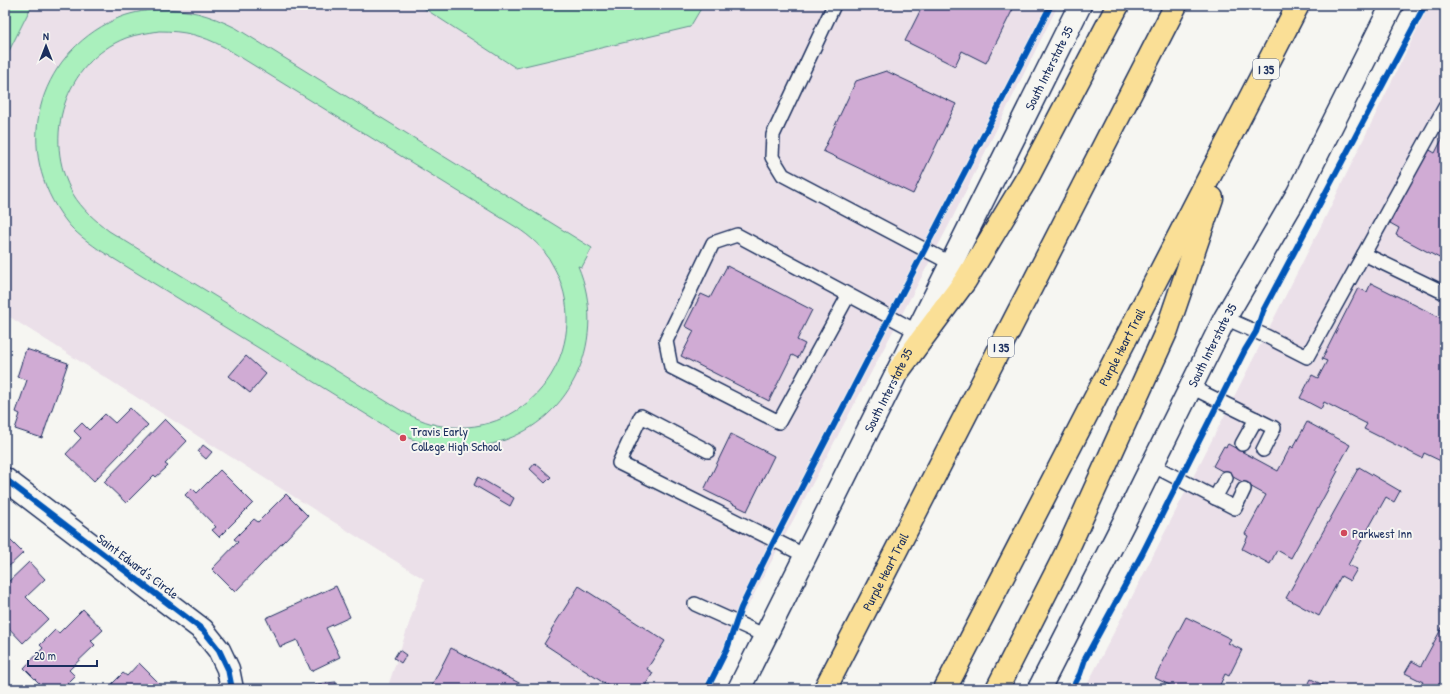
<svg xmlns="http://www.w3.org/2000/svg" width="1450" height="694" font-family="'Patrick Hand',sans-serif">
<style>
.built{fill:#ebe0e9}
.green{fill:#aaf0bd;stroke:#62908e;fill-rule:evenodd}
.building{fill:#d0abd4;stroke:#1b2f5e}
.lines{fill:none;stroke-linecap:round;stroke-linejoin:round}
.lane-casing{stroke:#1b2f5e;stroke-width:16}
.street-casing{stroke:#1b2f5e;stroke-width:25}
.secondary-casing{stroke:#1b2f5e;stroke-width:25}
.highway-casing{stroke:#1b2f5e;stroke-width:25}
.lane{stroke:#f6f6f2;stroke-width:13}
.street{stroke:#f6f6f2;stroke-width:22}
.secondary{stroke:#f6f6f2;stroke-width:22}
.highway{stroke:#fadf96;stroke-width:22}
.cycleway-casing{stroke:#f6f6f2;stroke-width:8}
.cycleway{stroke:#0057b8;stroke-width:6}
.poi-dot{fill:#d1495b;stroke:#f6f6f2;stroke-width:1.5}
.labels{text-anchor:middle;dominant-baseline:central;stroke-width:4;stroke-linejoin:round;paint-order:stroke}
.shield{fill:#f6f6f2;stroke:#5d6b8a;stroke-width:1}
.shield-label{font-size:12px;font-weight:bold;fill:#1b2f5e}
.street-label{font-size:13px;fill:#1b2f5e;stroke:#f6f6f2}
.poi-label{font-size:13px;fill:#1b2f5e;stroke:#f6f6f2;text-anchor:start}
</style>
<rect width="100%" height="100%" fill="#f6f6f2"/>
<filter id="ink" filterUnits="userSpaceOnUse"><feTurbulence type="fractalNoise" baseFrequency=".025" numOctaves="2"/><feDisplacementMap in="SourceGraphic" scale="8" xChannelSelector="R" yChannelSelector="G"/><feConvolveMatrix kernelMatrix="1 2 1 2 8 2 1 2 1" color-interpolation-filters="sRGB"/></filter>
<g filter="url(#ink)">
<!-- built -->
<g class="built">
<path d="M32,5h1026l-109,220 -245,464h-317l37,-110 -419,-265v-255z"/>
<path d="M1429,5h16v669l-8,15h-352l239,-469z"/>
</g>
<!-- green -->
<g class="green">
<path d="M5,5h27l-27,54z"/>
<path d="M419,5h284l-13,22 -174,41z"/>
<path d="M157,9c31,0 51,5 79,19l356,220 -10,19 -4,-1c30,71 -4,153 -79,176 -17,5 -34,8 -51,6 -21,-2 -39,-9 -58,-19l-292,-180c-11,-8 -23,-16 -32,-28 -54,-70 -31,-165 50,-202 13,-6 27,-8 41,-10zM159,31c26,0 42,4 65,16l292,180c15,10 28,21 36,37 44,75 -14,169 -101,163 -18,-1 -34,-8 -49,-16l-293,-180c-14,-11 -27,-22 -36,-37 -32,-56 -8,-132 53,-156 11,-4 22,-5 33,-7z"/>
</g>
<!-- building -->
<g class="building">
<path d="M923,5h92l-29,58 -24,-12 -7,15 -50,-25z"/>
<path d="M886,71l70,33 -43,90 -90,-43 33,-70z"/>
<path d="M1445,133v128l-49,-26 3,-7 -9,-5 38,-74 7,4z"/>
<path d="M727,266l85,44 -15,30 8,4 -7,14 -6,-3 -23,46 -88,-45 13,-25 -9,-5 16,-32 9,4z"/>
<path d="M1371,283l74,37v143l-21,-10 -2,5 -58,-29 3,-5 -43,-22 -3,7 -21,-11 12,-23 6,3 9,-17 -5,-2 36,-71 9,4z"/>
<path d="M26,349l42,14 -26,75 -27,-9 5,-15 -4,-2 11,-32 -10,-3z"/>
<path d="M246,356l20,18 -16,19 -21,-17z"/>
<path d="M130,408l18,17 -54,56 -28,-27 15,-16 -7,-7 8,-8 7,7 16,-16 10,9z"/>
<path d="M165,419l22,22 -22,23 3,2 -2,2 -10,9 -2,-2 -28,28 -22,-21z"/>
<path d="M1307,422l43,23 -14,25 2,1 -47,87 -14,-8 -7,14 -28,-15 6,-13 -3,-2 21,-39 -53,-29 11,-20 2,1 2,-3 50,27 13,-25 2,2z"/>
<path d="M731,434l43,22 -27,55 -43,-21z"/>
<path d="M203,445l9,7 -6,7 -8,-7z"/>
<path d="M535,463l16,14 -6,6 -15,-14z"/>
<path d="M1359,467l41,24 -6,11 -8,-5 -38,68 9,4 -7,12 -9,-5 -22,40 -33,-18z"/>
<path d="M220,470l33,33 -34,34 -7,-7 4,-3 -31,-32 7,-7 5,5z"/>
<path d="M478,477l36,21 -4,8 -36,-21z"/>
<path d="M286,494l22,22 -73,76 -23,-23 26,-27 -4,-3 20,-20 4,3z"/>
<path d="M5,535l18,18 -18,17z"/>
<path d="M29,562l16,17 -19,18 22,22 -25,24 -18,-19v-39z"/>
<path d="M336,586l14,31 -24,11 14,29 -29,14 -14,-31 -17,7 -14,-29z"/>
<path d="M579,586l86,55 -18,28 6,4 -10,16 -8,-3 -2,3h-20l-69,-45 8,-13 -1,-1z"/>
<path d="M83,609l20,21 -12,11 4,4 -26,25 6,6 -13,13h-17l-21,-21 19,-20 -3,-3 15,-15 4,3z"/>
<path d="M1186,617l45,22 -3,4 14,7 -13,26 -4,-2 -7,15h-40l-23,-11 8,-16h-1z"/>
<path d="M1445,622v57l-5,9 2,1h-23l4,-7 -18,-9 7,-12 9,5z"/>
<path d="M451,648l74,38 -2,3h-93z"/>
<path d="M399,650l7,5 -5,8 -7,-5z"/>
<path d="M139,663l21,21 -6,5h-47l16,-16 4,3z"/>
<path d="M1311,679l20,10h-25z"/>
<path d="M336,682v7h-20l-1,-5z"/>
</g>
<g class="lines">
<defs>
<g id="lane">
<path d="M834,5l-61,130 -1,22 11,18 169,89"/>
<path d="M1364,254l81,39"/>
<path d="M848,296l-69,126 -108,-55 -5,-26 47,-98 24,-8 181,97"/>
<path d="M1225,318l43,19 39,20 138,-250"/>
<path d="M1191,387l83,41 -11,22"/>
<path d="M1242,444l14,-25"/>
<path d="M708,451l-67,-35 -22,47 187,93"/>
<path d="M1152,465l83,43 9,-19"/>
<path d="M1215,498l11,-20"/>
<path d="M695,604l71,32"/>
</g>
<path id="street" d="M5,479l198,151 16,20 9,19 4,20"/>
<g id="secondary">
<path id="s1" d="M739,689l341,-684"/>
<path id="s2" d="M1039,689l86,-169 100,-202 73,-125 94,-188"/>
</g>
<g id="highway">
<path d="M899,370l66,-89 64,-106 89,-170"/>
<path id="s3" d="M825,689l351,-684"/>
<path id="s4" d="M945,689l353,-684"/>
<path d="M997,689l68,-134 102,-225 45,-132"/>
</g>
</defs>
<!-- lane casing -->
<use href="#lane" class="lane-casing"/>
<!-- street casing -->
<use href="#street" class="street-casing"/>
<!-- secondary casing -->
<use href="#secondary" class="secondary-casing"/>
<!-- highway casing -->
<use href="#highway" class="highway-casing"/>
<!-- lane -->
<use href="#lane" class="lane"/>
<!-- street -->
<use href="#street" class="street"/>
<!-- secondary -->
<use href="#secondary" class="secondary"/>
<!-- highway -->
<use href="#highway" class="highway"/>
<defs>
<g id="cycleway">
<path d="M5,479l198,151 16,20 9,19 4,20"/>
<path d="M707,689l20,-40 14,-41 33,-67 277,-536"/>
<path d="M1072,689l8,-15 5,-15 57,-105 103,-204 11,-18 7,-21 162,-306"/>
</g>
</defs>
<!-- cycleway casing -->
<use href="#cycleway" class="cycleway-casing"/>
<!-- cycleway -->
<use href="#cycleway" class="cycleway"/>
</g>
</g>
<!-- markers -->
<g class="poi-dot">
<circle cx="403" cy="438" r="4"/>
<circle cx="1344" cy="533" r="4"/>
</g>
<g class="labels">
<!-- shield labels -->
<g class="shield">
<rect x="1253" y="59" width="26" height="20" rx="3"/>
<rect x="988" y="337" width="26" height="20" rx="3"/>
</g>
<g class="shield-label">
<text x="1266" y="69">I 35</text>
<text x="1001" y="347">I 35</text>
</g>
<!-- street labels -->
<g class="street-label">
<text stroke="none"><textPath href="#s1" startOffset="694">South Interstate 35</textPath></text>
<text stroke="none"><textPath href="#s2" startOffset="385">South Interstate 35</textPath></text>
<text stroke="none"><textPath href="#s4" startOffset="385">Purple Heart Trail</textPath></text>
<text stroke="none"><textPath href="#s1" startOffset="334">South Interstate 35</textPath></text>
<text transform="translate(138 566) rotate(37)">Saint Edward's Circle</text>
<text stroke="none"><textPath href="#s3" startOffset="132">Purple Heart Trail</textPath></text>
</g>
<!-- poi labels -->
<g class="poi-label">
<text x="411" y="431">Travis Early<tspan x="411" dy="15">College High School</tspan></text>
<text x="1352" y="533">Parkwest Inn</text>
</g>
</g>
<!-- margin -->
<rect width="1450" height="694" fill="none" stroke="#f6f6f2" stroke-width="20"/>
<rect x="10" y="10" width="1430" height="674" fill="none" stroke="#1b2f5e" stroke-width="1.5" filter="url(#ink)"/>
<!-- north arrow -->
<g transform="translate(46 46)" stroke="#f6f6f2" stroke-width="3" paint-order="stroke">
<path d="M0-3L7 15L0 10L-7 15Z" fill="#1b2f5e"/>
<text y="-6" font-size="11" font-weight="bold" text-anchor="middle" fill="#1b2f5e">N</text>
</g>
<!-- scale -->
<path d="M28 660v6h69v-6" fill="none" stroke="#1b2f5e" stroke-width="2"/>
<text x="34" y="660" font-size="12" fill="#1b2f5e" stroke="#f6f6f2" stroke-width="3" paint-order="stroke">20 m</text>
</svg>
